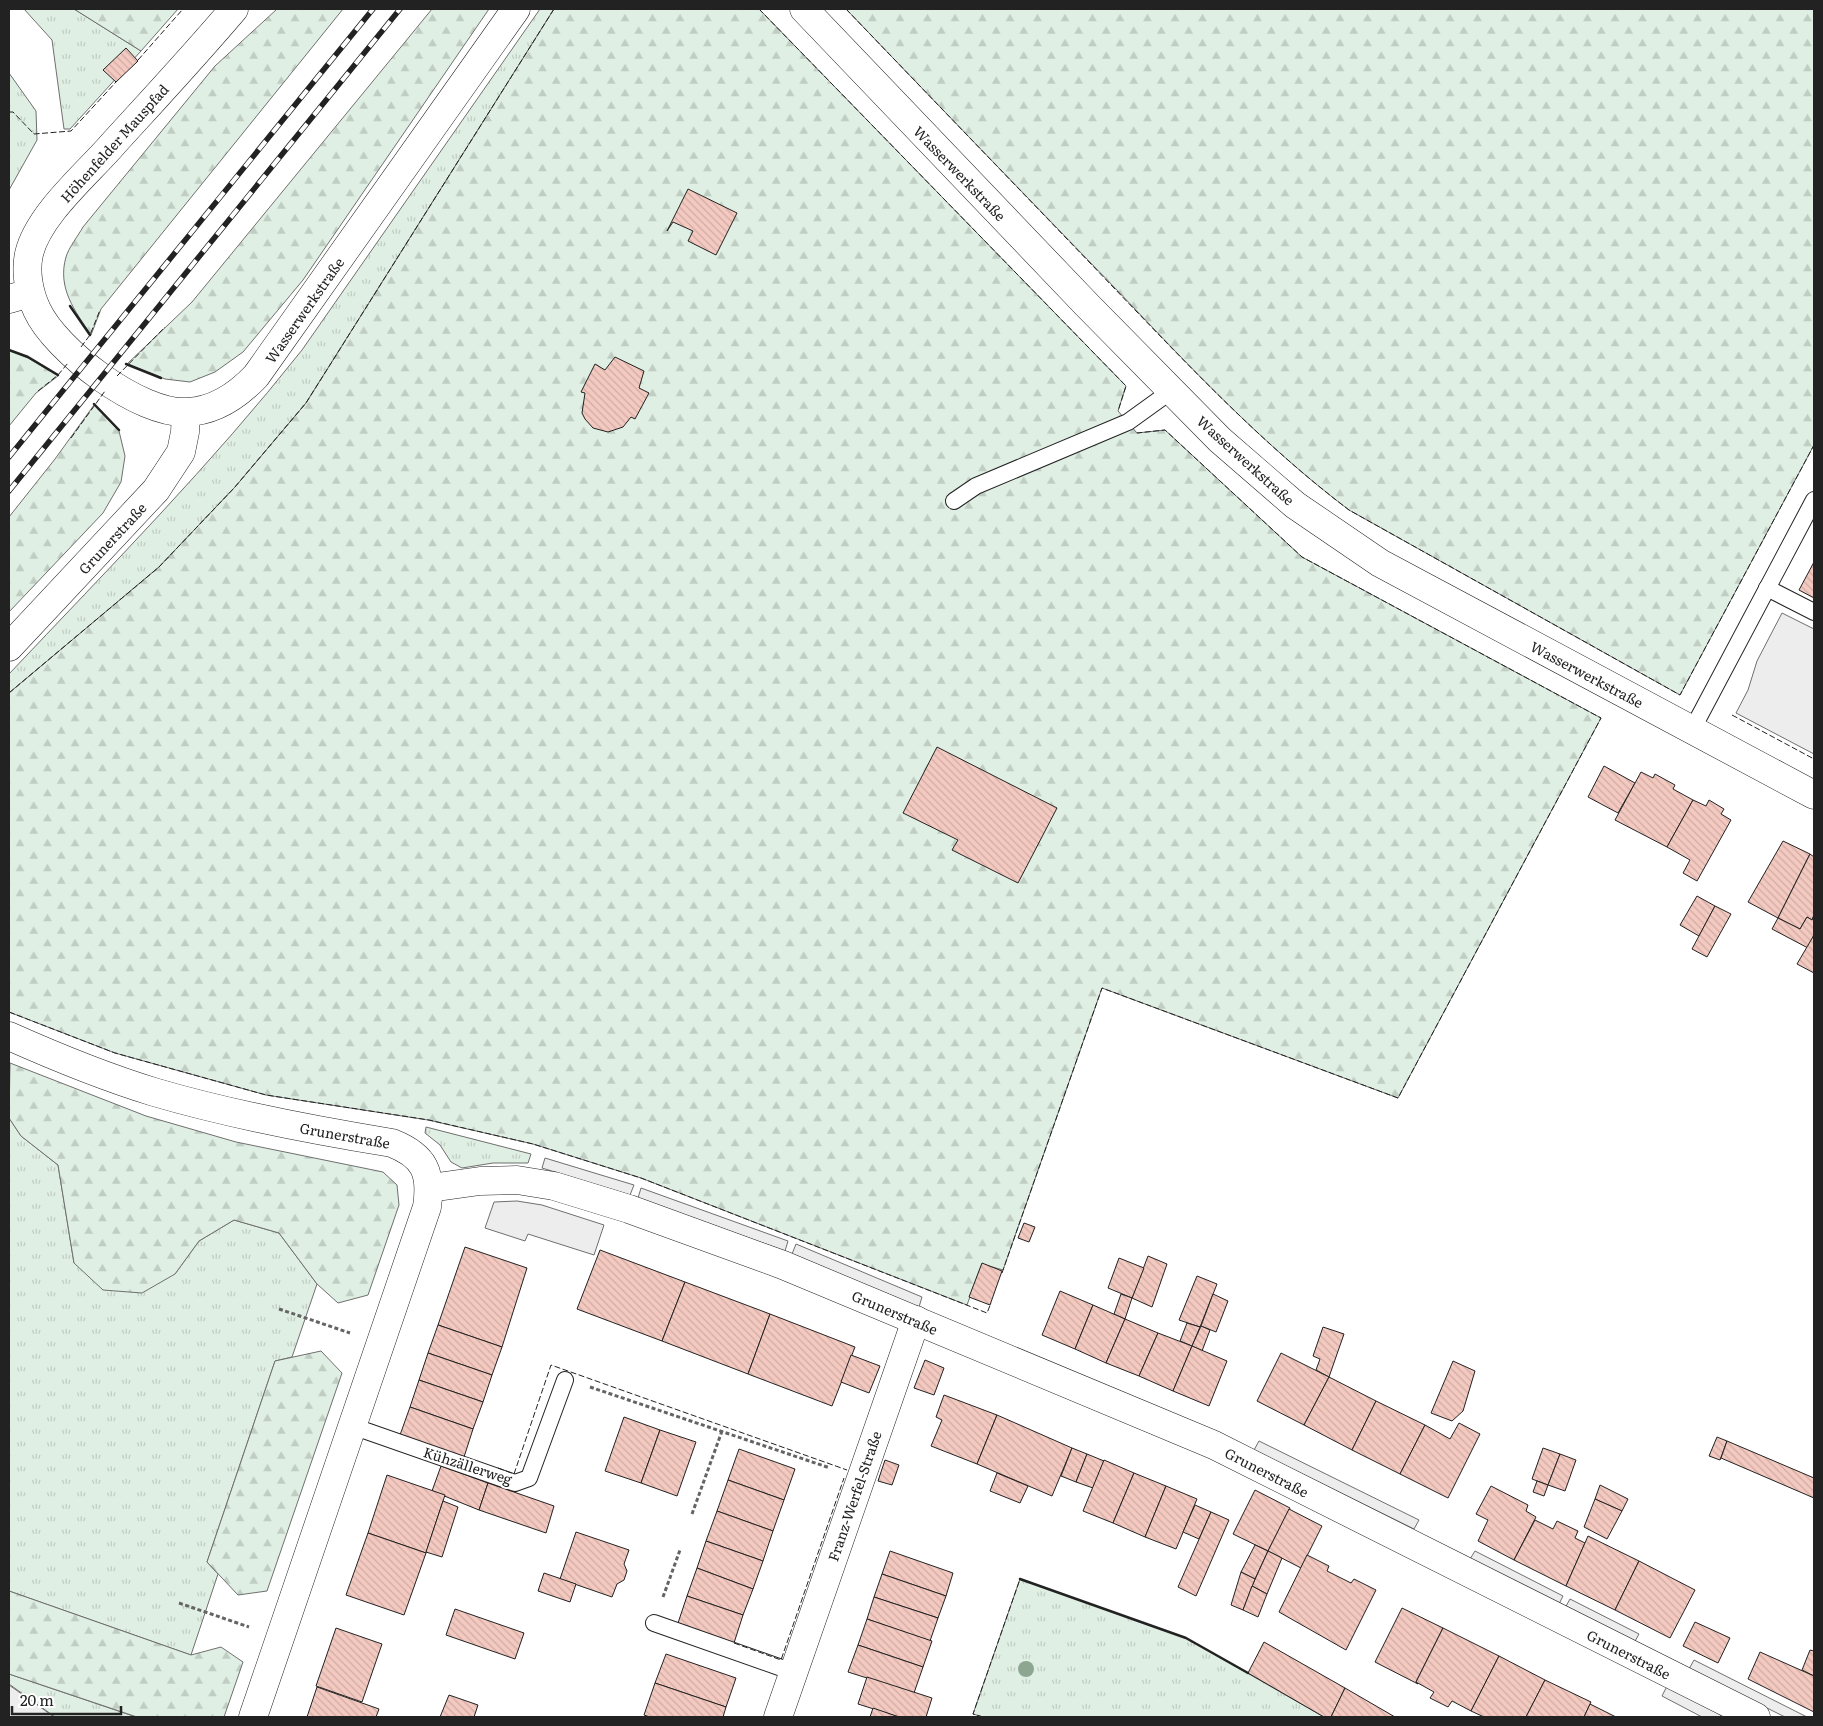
<svg xmlns="http://www.w3.org/2000/svg" width="1823" height="1726" font-family="Literata,serif">
<style>
.grass{fill:url(#grass-tufts);stroke:#6f6f6f}
.forest{fill:url(#forest-firs);stroke:#6f6f6f}
.parking{fill:#ededed;stroke:#6f6f6f}
.building{fill:url(#building-back-hatch);stroke:#222}
.lines{fill:none;stroke-linecap:round;stroke-linejoin:round}
.lane-casing{stroke:#222;stroke-width:18}
.street-casing{stroke:#222;stroke-width:29}
.secondary-casing{stroke:#222;stroke-width:29}
.path{stroke:#646464;stroke-width:3;stroke-dasharray:4 2.5;stroke-linecap:butt}
.lane{stroke:#fff;stroke-width:16}
.street{stroke:#fff;stroke-width:28}
.secondary{stroke:#fff;stroke-width:28}
.rail-casing{stroke:#222;stroke-width:5.5}
.rail{stroke:#fff;stroke-width:4;stroke-dasharray:11;stroke-linecap:butt}
.fence{stroke:#222;stroke-width:1;stroke-dasharray:6 2.5;stroke-linecap:butt}
.wall{stroke:#222;stroke-width:2.5}
.tree{fill:#8da692}
.labels{text-anchor:middle;dominant-baseline:central;stroke-width:4;stroke-linejoin:round;paint-order:stroke}
.street-label{font-size:14px;fill:#222;stroke:#fff}
</style>
<defs>
<pattern id="grass-tufts" width="24" height="20" patternUnits="userSpaceOnUse" patternTransform="scale(1.25)"><rect width="24" height="20" fill="#e0efe3"/><path d="M3 7l-1-3M5 7V3M7 7l1-3M15 17l-1-3M17 17v-4M19 17l1-3" fill="none" stroke="#c0cdc2"/></pattern>
<pattern id="forest-firs" width="22" height="20" patternUnits="userSpaceOnUse" patternTransform="scale(1.25)"><rect width="22" height="20" fill="#e0efe3"/><path d="M5 1l3.5 6h-7zM16 11l3.5 6h-7z" fill="#c0cdc2"/></pattern>
<pattern id="building-back-hatch" width="6" height="6" patternUnits="userSpaceOnUse" patternTransform="scale(1.25)"><rect width="6" height="6" fill="#f3c9c0"/><path d="M-1 5l2 2M0 0l6 6M5-1l2 2" fill="none" stroke="#d0aca5"/></pattern>
</defs>
<rect width="100%" height="100%" fill="#fff"/>
<!-- grass -->
<g class="grass">
<path d="M24,9h50l67,42 -71,78h-6l-12,-89z"/>
<path d="M540,9h14l-248,394 -71,84 -76,80 -150,126v-19c100,-106 203,-210 293,-324z"/>
<path d="M9,73l27,38 1,29 -28,50z"/>
<path d="M9,1118l12,18 37,29 16,98 101,11 24,-33 35,-21 45,13 38,51 -25,73 -17,4 -68,201 11,12 -27,81 -182,-64z"/>
<path d="M426,1127l105,27 -3,9h-35l-31,5 -11,-6 -11,-17 -15,-12z"/>
<path d="M1020,1579l166,59 138,79h-341l-10,-3z"/>
<path d="M9,1674l127,43h-81l-46,-33z"/>
</g>
<!-- forest -->
<g class="forest">
<path d="M74,9h104l-37,42z"/>
<path d="M277,9h66l-242,300 -10,26c-16,-24 -34,-47 -25,-78 3,-10 12,-21 17,-30l132,-161z"/>
<path d="M432,9h57l-186,271 -60,72 -28,20 -25,10 -25,-3 -38,-15 65,-62z"/>
<path d="M554,9h205l367,377 -8,25 19,22 28,-3 137,127 299,161 -203,380 -296,-110 -99,282 -21,-6 -15,41 -326,-127 -108,-34 -105,-24 -162,-25 -151,-42 -106,-41v-319l150,-126 76,-80 71,-84z"/>
<path d="M846,9h968v436l-134,250 -331,-185c-86,-65 -159,-143 -233,-221 -90,-93 -180,-186 -270,-280z"/>
<path d="M9,350l19,8 30,18 -22,17 -27,33z"/>
<path d="M94,405l25,26 6,25 -4,26 -18,31 -94,99v-95l46,-58z"/>
<path d="M10,1063l136,53 90,26 147,30 14,13 2,20 -31,90 -30,8 -21,-19 -38,-51 -45,-13 -35,21 -24,33 -33,19 -39,-3 -29,-27 -16,-98 -37,-29 -12,-18z"/>
<path d="M321,1351l21,22 -75,218 -29,4 -31,-33 68,-201z"/>
<path d="M9,1591l182,64 30,-8 22,15 -19,55h-87l-128,-43z"/>
</g>
<!-- parking -->
<g class="parking">
<path d="M1782,613l32,16v125l-78,-41 12,-23 9,-29z"/>
<path d="M545,1158l89,27 -4,10 -88,-27z"/>
<path d="M641,1188l147,53 -3,10 -147,-53z"/>
<path d="M517,1201l25,4 62,20 -10,30 -66,-21 -3,7 -40,-13 9,-26z"/>
<path d="M796,1244l126,53 -3,10 -127,-53z"/>
<path d="M1259,1441l160,79 -5,9 -160,-79z"/>
<path d="M1475,1551l88,45 -4,8 -89,-45z"/>
<path d="M1570,1599l69,35 -5,9 -69,-35z"/>
<path d="M1694,1660l113,57h-22l-96,-48z"/>
<path d="M9,1685l34,24 11,8h-45z"/>
<path d="M1667,1686l54,29 -1,2h-18l-40,-21z"/>
</g>
<!-- building -->
<g class="building">
<path d="M126,48l12,13 -22,21 -13,-12z"/>
<path d="M688,189l49,24 -21,42 -28,-14 5,-10 -20,-9 -6,9z"/>
<path d="M615,357l29,14 -5,17 10,5 -14,26 -4,-2 -8,10 -15,5 -15,-4 -8,-9 -3,-6 3,-20 -4,-1 14,-28 10,6z"/>
<path d="M1814,562v36l-15,-8z"/>
<path d="M937,747l120,61 -39,75 -66,-33 6,-10 -55,-27z"/>
<path d="M1604,766l31,17 -17,30 -30,-16z"/>
<path d="M1641,772l12,6 2,-4 20,11 -2,4 20,11 -26,47 -52,-27z"/>
<path d="M1693,800l13,6 3,-6 15,9 -3,5 10,6 -34,61 -14,-8 7,-13 -23,-13z"/>
<path d="M1783,841l27,13 -32,64 -30,-16z"/>
<path d="M1810,854l4,3v58l-2,5 -5,-3 -7,12 -22,-11z"/>
<path d="M1697,896l18,10 -16,30 -19,-11z"/>
<path d="M1715,906l16,8 -24,43 -15,-8z"/>
<path d="M1814,915v20l-6,13 -36,-19 6,-11 22,11 7,-12 5,3z"/>
<path d="M1814,935v38l-17,-9z"/>
<path d="M1024,1223l11,4 -6,15 -11,-4z"/>
<path d="M465,1247l62,21 -25,79 -64,-22z"/>
<path d="M600,1250l85,32 -23,59 -85,-32z"/>
<path d="M1148,1256l19,8 -15,43 -20,-9z"/>
<path d="M1119,1258l25,10 -12,30 -24,-10z"/>
<path d="M982,1263l20,8 -12,34 -21,-8z"/>
<path d="M1197,1276l20,8 -17,43 -21,-7z"/>
<path d="M685,1282l85,32 -22,60 -86,-33z"/>
<path d="M1060,1291l33,14 -18,44 -33,-14z"/>
<path d="M1121,1294l11,4 -7,21 -11,-5z"/>
<path d="M1213,1294l15,7 -12,31 -15,-6z"/>
<path d="M1093,1305l32,14 -19,44 -31,-14z"/>
<path d="M770,1314l85,33 -23,59 -84,-32z"/>
<path d="M1125,1319l33,14 -19,43 -33,-13z"/>
<path d="M1187,1323l13,4 -8,19 -12,-5z"/>
<path d="M438,1325l64,22 -10,28 -64,-22z"/>
<path d="M1201,1326l9,4 -8,21 -10,-5z"/>
<path d="M1323,1327l21,7 -15,43 -13,-7 4,-11 -7,-3z"/>
<path d="M1158,1333l34,13 -19,45 -34,-15z"/>
<path d="M1192,1346l35,15 -18,45 -36,-15z"/>
<path d="M428,1353l64,22 -9,27 -64,-22z"/>
<path d="M1281,1353l48,24 -25,48 -47,-24z"/>
<path d="M851,1355l29,11 -11,27 -28,-11z"/>
<path d="M925,1360l19,8 -10,27 -20,-7z"/>
<path d="M1453,1361l22,10 -12,40 -11,10 -21,-8z"/>
<path d="M1329,1377l47,24 -24,49 -48,-25z"/>
<path d="M419,1380l64,22 -10,27 -63,-22z"/>
<path d="M944,1395l53,20 -20,49 -46,-18 11,-26 -6,-3z"/>
<path d="M1376,1401l49,24 -25,49 -48,-24z"/>
<path d="M410,1407l63,22 -9,28 -64,-22z"/>
<path d="M997,1415l75,33 -20,48 -75,-32z"/>
<path d="M624,1417l36,13 -19,53 -36,-12z"/>
<path d="M1459,1423l21,11 -32,64 -48,-24 25,-49 25,14z"/>
<path d="M660,1430l36,12 -19,54 -36,-13z"/>
<path d="M1717,1437l10,4 -7,19 -11,-4z"/>
<path d="M1727,1441l87,37v20l-93,-40z"/>
<path d="M1072,1448l15,6 -11,28 -15,-6z"/>
<path d="M1543,1448l17,6 -12,31 -16,-6z"/>
<path d="M739,1449l56,20 -11,31 -56,-20z"/>
<path d="M1087,1454l17,7 -11,27 -17,-6z"/>
<path d="M1560,1454l16,6 -11,31 -17,-6z"/>
<path d="M885,1460l14,5 -7,20 -14,-4z"/>
<path d="M1104,1460l30,13 -21,50 -30,-12z"/>
<path d="M441,1466l47,17 -9,27 -47,-19z"/>
<path d="M997,1473l31,13 -8,17 -30,-12z"/>
<path d="M1134,1473l32,13 -21,51 -32,-14z"/>
<path d="M387,1475l58,20 -19,58 -58,-20z"/>
<path d="M728,1480l56,20 -11,31 -56,-20z"/>
<path d="M1537,1481l11,4 -4,11 -11,-4z"/>
<path d="M488,1483l66,23 -8,27 -67,-23z"/>
<path d="M1600,1485l28,14 -6,12 -27,-12z"/>
<path d="M1166,1486l31,13 -21,50 -31,-12z"/>
<path d="M1491,1486l37,19 -2,6 10,6 -22,43 -36,-19 10,-21 -12,-6z"/>
<path d="M1255,1490l35,18 -22,43 -35,-17z"/>
<path d="M1595,1499l27,12 -15,28 -23,-12z"/>
<path d="M443,1501l15,6 -16,50 -16,-5z"/>
<path d="M1195,1505l16,7 -12,27 -16,-7z"/>
<path d="M1289,1509l33,17 -21,42 -33,-17z"/>
<path d="M717,1511l56,20 -10,30 -57,-20z"/>
<path d="M1211,1512l18,8 -33,76 -18,-9z"/>
<path d="M1535,1520l18,9 4,-8 21,10 -3,7 10,5 -19,43 -52,-26z"/>
<path d="M576,1532l53,18 -5,14 3,7 -3,9 -7,4 -5,13 -52,-18z"/>
<path d="M368,1533l58,20 -22,62 -58,-20z"/>
<path d="M1588,1536l51,25 -24,49 -49,-24z"/>
<path d="M706,1541l57,20 -10,28 -56,-21z"/>
<path d="M1255,1545l13,6 -13,28 -14,-7z"/>
<path d="M890,1551l63,22 -7,23 -64,-22z"/>
<path d="M1268,1551l14,7 -15,36 -15,-8z"/>
<path d="M1307,1555l22,11 -2,5 24,12 3,-4 22,11 -30,60 -67,-38z"/>
<path d="M1639,1561l56,29 -25,48 -55,-28z"/>
<path d="M697,1568l56,21 -10,26 -56,-19z"/>
<path d="M1241,1572l14,7 -12,31 -12,-5z"/>
<path d="M544,1573l32,11 -6,18 -32,-11z"/>
<path d="M882,1574l64,22 -8,22 -64,-21z"/>
<path d="M1252,1586l15,8 -9,23 -15,-7z"/>
<path d="M687,1596l56,19 -9,28 -56,-20z"/>
<path d="M874,1597l64,21 -8,23 -63,-22z"/>
<path d="M1402,1608l41,20 -27,54 2,2 -43,-22z"/>
<path d="M455,1609l69,24 -9,26 -69,-24z"/>
<path d="M867,1619l65,22 -9,26 -65,-22z"/>
<path d="M1695,1622l35,16 -12,25 -35,-17z"/>
<path d="M336,1628l46,16 -20,58 -46,-16z"/>
<path d="M1443,1628l56,28 -28,55 -19,-10 -4,6 -18,-9 4,-6 -18,-10z"/>
<path d="M1264,1642l81,46 -14,29h-7l-76,-44z"/>
<path d="M858,1645l65,22 -9,26 -66,-21z"/>
<path d="M1810,1650l4,1v25l-12,-6z"/>
<path d="M1760,1652l54,24v36l-66,-33z"/>
<path d="M666,1654l70,24 -10,29 -71,-24z"/>
<path d="M1499,1656l46,24 -19,37h-42l-13,-6z"/>
<path d="M867,1677l65,21 -6,19h-27l-41,-13z"/>
<path d="M1545,1680l46,22 -7,15h-58z"/>
<path d="M655,1683l71,24 -3,10h-73l-6,-2z"/>
<path d="M317,1687l62,22 -3,8h-69z"/>
<path d="M1345,1688l50,29h-64z"/>
<path d="M449,1695l29,10 -4,12h-34z"/>
<path d="M1590,1704l26,13h-32z"/>
<path d="M873,1708l26,9h-29z"/>
</g>
<g class="lines">
<defs>
<g id="lane">
<path d="M954,501l22,-15 152,-64 43,-31"/>
<path d="M1767,588l47,24"/>
<path d="M1692,730l122,-230"/>
<path d="M352,1426l163,57 14,-5 36,-98"/>
<path d="M654,1623l139,49"/>
</g>
<g id="street">
<path d="M430,1188l50,-7 37,-1 37,6 75,23 154,56 431,180 542,272"/>
<path d="M778,1717l138,-397"/>
</g>
<g id="secondary">
<path d="M234,9c-39,46 -80,90 -121,135 -26,30 -75,71 -84,110 -4,18 0,39 8,56 19,41 103,105 150,102 28,-1 51,-17 69,-36l260,-367"/>
<path d="M804,9l283,296 133,135 75,65 85,58 434,232"/>
<path d="M9,299l21,-6"/>
<path d="M9,647l147,-157 25,-38 4,-20 1,-19"/>
<path d="M9,1036c47,21 96,41 145,56 78,23 158,38 238,51 33,13 40,30 35,64l-174,510"/>
</g>
</defs>
<!-- lane casing -->
<use href="#lane" class="lane-casing"/>
<!-- street casing -->
<use href="#street" class="street-casing"/>
<!-- secondary casing -->
<use href="#secondary" class="secondary-casing"/>
<!-- path -->
<g class="path">
<path d="M279,1309l71,24"/>
<path d="M590,1387l240,81"/>
<path d="M692,1514l30,-83"/>
<path d="M663,1597l17,-47"/>
<path d="M179,1603l70,24"/>
</g>
<!-- lane -->
<use href="#lane" class="lane"/>
<!-- street -->
<use href="#street" class="street"/>
<!-- secondary -->
<use href="#secondary" class="secondary"/>
<defs>
<g id="rail">
<path d="M9,457l364,-448"/>
<path d="M9,491l391,-482"/>
</g>
</defs>
<!-- rail casing -->
<use href="#rail" class="rail-casing"/>
<!-- rail -->
<use href="#rail" class="rail"/>
<!-- fence -->
<g class="fence">
<path d="M759,9l367,377 -8,25"/>
<path d="M846,9c89,93 178,185 267,278 75,78 149,157 236,223l331,185 134,-250"/>
<path d="M138,60l45,-51"/>
<path d="M9,112h4l21,22 37,-3 45,-49"/>
<path d="M81,347l9,-12 10,-25"/>
<path d="M117,376l48,-49"/>
<path d="M38,391l20,-16 10,-12"/>
<path d="M71,438l34,-47"/>
<path d="M9,693l150,-126 76,-80 71,-84 248,-394"/>
<path d="M1732,715l82,44"/>
<path d="M9,1012l106,41 151,42 163,25 104,24 108,34 346,135 4,-10"/>
<path d="M1002,1273l100,-285 296,110 203,-380 -299,-161 -137,-127 -28,3"/>
<path d="M498,1468l16,6 37,-109 296,105"/>
<path d="M734,1643l47,17 63,-182"/>
<path d="M983,1717l-10,-3 47,-135"/>
</g>
<!-- wall -->
<g class="wall">
<path d="M70,306l20,29"/>
<path d="M9,350l19,7 30,18"/>
<path d="M126,364l35,14"/>
<path d="M94,404l25,26"/>
<path d="M1020,1579l166,59 62,35"/>
</g>
</g>
<!-- trees -->
<circle class="tree" cx="1026" cy="1669" r="8"/>
<g class="labels">
<!-- street labels -->
<g class="street-label">
<text transform="translate(114 143) rotate(-48)">Höhenfelder Mauspfad</text>
<text transform="translate(960 173) rotate(46)">Wasserwerkstraße</text>
<text transform="translate(304 310) rotate(-55)">Wasserwerkstraße</text>
<text transform="translate(1246 460) rotate(42)">Wasserwerkstraße</text>
<text transform="translate(112 538) rotate(-47)">Grunerstraße</text>
<text transform="translate(1587 674) rotate(28)">Wasserwerkstraße</text>
<text transform="translate(345 1135) rotate(10)">Grunerstraße</text>
<text transform="translate(895 1312) rotate(23)">Grunerstraße</text>
<text transform="translate(468 1465) rotate(18)">Kühzällerweg</text>
<text transform="translate(1267 1472) rotate(27)">Grunerstraße</text>
<text transform="translate(854 1496) rotate(-71)">Franz-Werfel-Straße</text>
<text transform="translate(1629 1654) rotate(27)">Grunerstraße</text>
</g>
</g>
<!-- border -->
<rect width="1823" height="1726" fill="none" stroke="#222222" stroke-width="20"/>
<!-- scale -->
<path d="M12 1706v8h109v-8" fill="none" stroke="#222222" stroke-width="2.5"/>
<text x="20" y="1706" font-size="15" fill="#222222" stroke="#ffffff" stroke-width="4" paint-order="stroke">20 m</text>
</svg>
